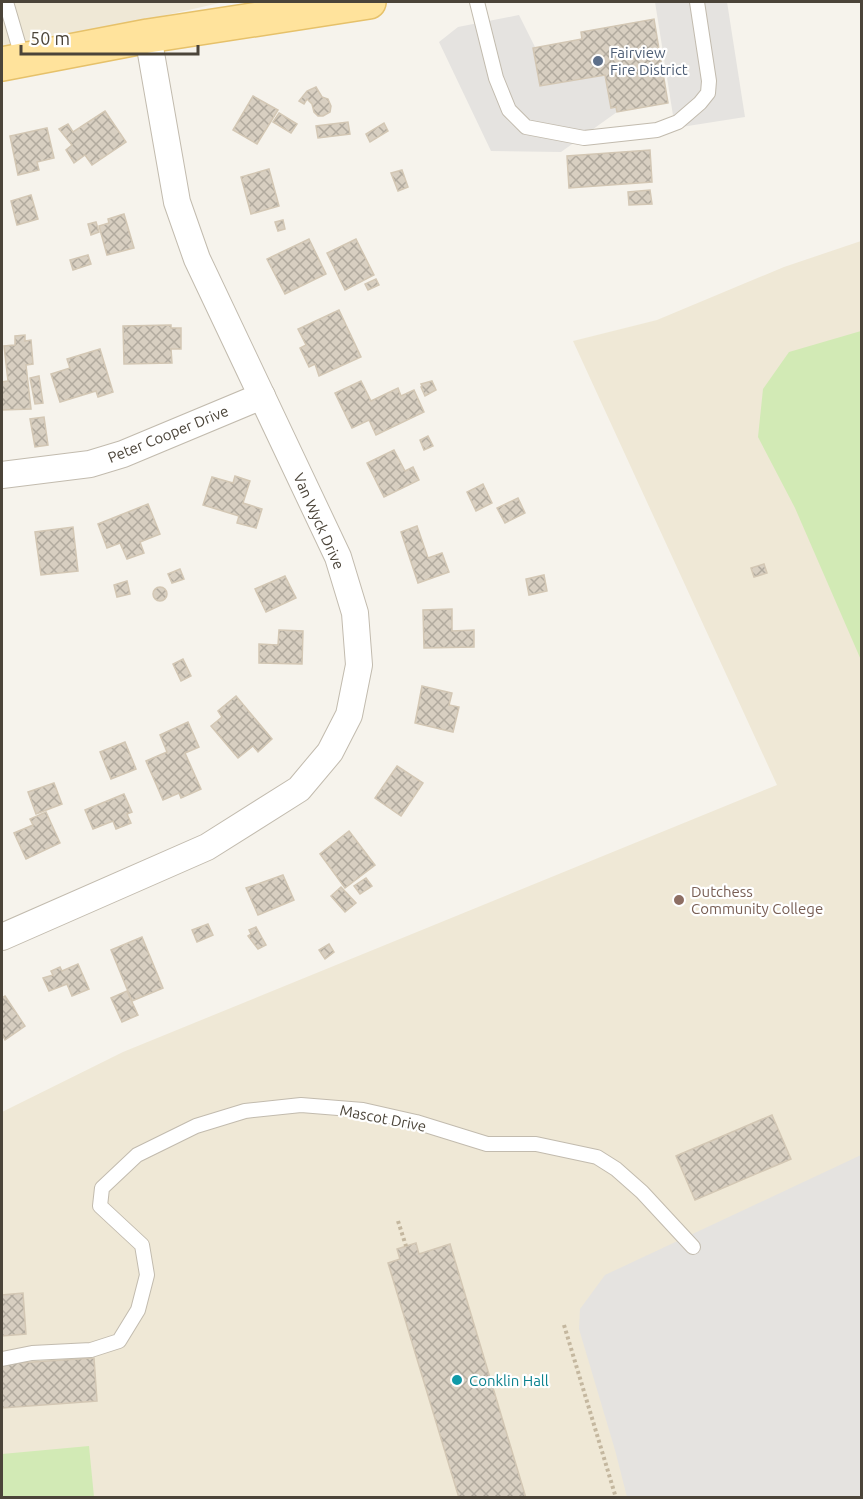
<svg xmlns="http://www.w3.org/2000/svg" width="863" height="1499" font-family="Ubuntu,sans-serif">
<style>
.education{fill:#efe8d6}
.pitch{fill:#d2eab5}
.parking{fill:#e5e3e0}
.building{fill:url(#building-cross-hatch);stroke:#d3c7b4;stroke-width:1.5}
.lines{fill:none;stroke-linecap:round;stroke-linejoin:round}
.service-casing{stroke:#c2bbae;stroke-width:16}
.minor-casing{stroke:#c2bbae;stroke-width:28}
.primary-casing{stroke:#e6c16a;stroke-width:36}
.path{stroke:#c4b79f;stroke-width:4;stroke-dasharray:3 3;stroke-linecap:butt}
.service{stroke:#fff;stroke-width:14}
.minor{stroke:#fff;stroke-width:26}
.primary{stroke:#ffe39c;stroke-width:33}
.service-dot{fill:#5c6f8a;stroke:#fff;stroke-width:2}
.education-dot{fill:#8d6e63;stroke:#fff;stroke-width:2}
.culture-dot{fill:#0f9aa8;stroke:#fff;stroke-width:2}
.labels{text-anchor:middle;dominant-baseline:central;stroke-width:4.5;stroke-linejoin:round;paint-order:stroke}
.service-label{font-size:15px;fill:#4e5e75;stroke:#fff;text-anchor:start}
.street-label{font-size:15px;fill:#4b4439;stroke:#fff}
.education-label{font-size:15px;fill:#785e54;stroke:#fff;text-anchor:start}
.culture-label{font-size:15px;fill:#0d838f;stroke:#fff;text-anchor:start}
</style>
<defs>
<pattern id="building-cross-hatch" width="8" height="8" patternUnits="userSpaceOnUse" patternTransform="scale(1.5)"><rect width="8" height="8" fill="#d8cfc1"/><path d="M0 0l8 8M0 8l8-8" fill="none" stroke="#b1aa9e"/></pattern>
</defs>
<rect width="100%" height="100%" fill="#f6f3ec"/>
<!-- education -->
<g class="education">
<path d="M2,2h222l-222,50z"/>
<path d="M861,241v1256l-859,1v-386l121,-60 654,-267 -204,-444 84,-21 127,-53z"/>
</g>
<!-- pitch -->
<g class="pitch">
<path d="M861,331h1l-1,329 -66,-152 -37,-71 5,-48 26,-37z"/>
<path d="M89,1446l5,51h-92v-43z"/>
</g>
<!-- parking -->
<g class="parking">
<path d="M655,2h72l18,115 -70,11z"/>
<path d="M519,15l16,32 -2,1 7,38 65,-11 6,32h5l1,5 -56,40 -70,-1 -52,-109 19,-15z"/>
<path d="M861,1155v342h-234l-12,-47 -36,-121 1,-20 25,-34z"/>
</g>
<!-- building -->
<g class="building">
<path d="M654,19l14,84 -51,9 -1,-5 -5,1 -6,-33 -65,11 -7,-38 49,-9 -1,-7z"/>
<path d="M316,87l6,10 6,2 3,7 -1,6 -7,4h-5l-4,-4 -2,-8 -5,-5 -3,5 -5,-3 8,-10z"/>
<path d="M253,96l25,14 -21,34 -24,-14z"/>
<path d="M105,111l21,31 -34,23 -7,-10 -11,8 -8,-13 6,-5 -13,-16 9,-5 5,8z"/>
<path d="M279,113l18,11 -6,9 -18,-11z"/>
<path d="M348,122l2,12 -32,4 -2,-12z"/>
<path d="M384,123l4,8 -18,11 -4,-8z"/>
<path d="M47,128l7,30 -17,4 2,8 -21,5 -8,-39z"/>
<path d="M650,150l2,32 -83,6 -2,-32z"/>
<path d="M269,169l10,37 -28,8 -10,-37z"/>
<path d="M402,170l6,17 -10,4 -7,-18z"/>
<path d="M650,190l2,14 -23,1 -1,-13z"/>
<path d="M31,195l7,24 -21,6 -6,-24z"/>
<path d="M124,214l10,34 -27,7 -8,-29 10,-3 -1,-4z"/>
<path d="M283,220l2,9 -7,2 -3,-9z"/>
<path d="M96,222l3,10 -8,3 -3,-11z"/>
<path d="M309,239l17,35 -41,20 -18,-35z"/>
<path d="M356,239l18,36 -29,15 -18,-37z"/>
<path d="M88,255l3,9 -18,6 -3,-10z"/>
<path d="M376,279l3,6 -11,5 -3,-6z"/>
<path d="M339,310l22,47 -42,19 -4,-12 -6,3 -9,-19 6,-3 -8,-16z"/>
<path d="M171,325v3h10v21h-10l1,14 -48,1 -1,-38z"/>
<path d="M25,335v6l6,-1 2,24 -7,1 5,44 -29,1v-28l6,-1 -4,-35 11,-1v-9z"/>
<path d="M100,349l13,43 -15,5 -2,-6 -36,11 -9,-28 19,-6 -3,-9z"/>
<path d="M39,376l4,27 -8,1 -5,-26z"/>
<path d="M361,381l10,20 27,-13 3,8 13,-6 10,22 -48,23 -7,-15 -17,8 -17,-35z"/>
<path d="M432,381l4,9 -11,6 -4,-9 1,-1 -1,-2z"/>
<path d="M44,417l4,28 -13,2 -5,-28z"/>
<path d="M428,436l5,10 -9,4 -4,-10z"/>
<path d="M394,450l11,21 8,-4 6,13 -35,17 -17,-34z"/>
<path d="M235,476l15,5 -7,22 19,6 -6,19 -19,-5 2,-7 -36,-11 9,-28 21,6z"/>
<path d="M483,484l9,19 -16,8 -9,-19z"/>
<path d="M518,498l7,15 -20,10 -8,-15z"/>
<path d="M148,504l12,30 -20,8 4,11 -17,6 -7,-16 -13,5 -9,-24z"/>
<path d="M417,526l11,32 14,-5 7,19 -31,11 -17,-51z"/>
<path d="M73,527l5,44 -37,4 -6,-43z"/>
<path d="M764,564l3,9 -13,4 -3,-9z"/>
<path d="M180,569l4,10 -12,4 -4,-9z"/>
<path d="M544,575l3,16 -18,4 -3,-16z"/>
<path d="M285,576l11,22 -30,14 -11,-23z"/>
<path d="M127,581l3,13 -13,3 -3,-12z"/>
<circle cx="160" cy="594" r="7"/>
<path d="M452,609v22l22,-1v17l-50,1 -1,-38z"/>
<path d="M279,630l24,1 -1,33 -43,-1v-19l19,1z"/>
<path d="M183,659l8,17 -10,5 -8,-17z"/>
<path d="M422,686l30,7 -3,12 10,2 -6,25 -38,-9z"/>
<path d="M236,696l36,43 -14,13 -5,-6 -15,12 -27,-32 11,-9 -4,-6z"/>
<path d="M188,722l11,25 -14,6 16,36 -20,9 -2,-5 -16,7 -17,-39 21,-9 -7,-17z"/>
<path d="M125,742l11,27 -25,10 -11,-27z"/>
<path d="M397,766l26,17 -22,33 -26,-18z"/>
<path d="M54,783l8,21 -26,10 -8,-22z"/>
<path d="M124,794l8,18 -5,2 4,9 -15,6 -3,-8 -20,8 -8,-19z"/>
<path d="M46,812l14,31 -34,16 -12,-26 19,-8 -3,-6z"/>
<path d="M349,831l26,34 -30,23 -25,-34z"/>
<path d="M283,875l11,25 -36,15 -12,-27z"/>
<path d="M366,878l6,8 -12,8 -6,-8z"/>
<path d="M341,887l15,16 -11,9 -14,-16z"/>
<path d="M208,924l5,11 -16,7 -5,-12z"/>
<path d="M256,927l10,18 -8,4 -10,-13 3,-2 -2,-4z"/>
<path d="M142,937l21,51 -31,13 -21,-51z"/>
<path d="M329,944l5,8 -9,7 -6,-9z"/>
<path d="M78,964l11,25 -17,7 -5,-12 -18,7 -6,-13 10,-3 -2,-4 9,-4 2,4z"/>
<path d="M127,991l11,24 -16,7 -11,-24z"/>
<path d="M5,996l20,30 -20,14 -3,-6v-36z"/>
<path d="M772,1115l19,44 -96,41 -19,-44z"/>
<path d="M416,1243l3,11 31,-10 76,254h-67l-71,-235 12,-4 -3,-10z"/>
<path d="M23,1293l3,41 -24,2v-41z"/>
<path d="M94,1358l3,43 -95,7v-44z"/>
</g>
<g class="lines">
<defs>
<g id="service">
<path d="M6,2l17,58"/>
<path d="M477,2l19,76 13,32 17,17 58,11 73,-8 21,-8 22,-19 8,-10 1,-12 -12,-79"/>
<path d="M2,1359l30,-6 59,-3 28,-9 19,-31 9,-35 -5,-30 -42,-39 2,-18 35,-33 59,-29 49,-15 56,-6 62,5 53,12 71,22h49l61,13 19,12 26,23 51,55"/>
</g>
<g id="minor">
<path d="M2,475l88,-11 33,-10 139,-58"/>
<path d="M2,937l205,-90 92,-58 31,-37 19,-37 10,-50 -4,-52 -17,-56 -141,-298 -20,-57 -29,-166"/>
</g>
<path id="primary" d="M2,64l146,-28 221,-34"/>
</defs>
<!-- service casing -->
<use href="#service" class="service-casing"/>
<!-- minor casing -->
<use href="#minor" class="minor-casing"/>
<!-- primary casing -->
<use href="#primary" class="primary-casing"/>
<!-- path -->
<g class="path">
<path d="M398,1221l8,25"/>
<path d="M564,1325l52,173"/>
</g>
<!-- service -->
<use href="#service" class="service"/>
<!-- minor -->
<use href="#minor" class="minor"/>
<!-- primary -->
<use href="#primary" class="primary"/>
</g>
<!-- markers -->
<circle class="service-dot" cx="598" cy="61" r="6"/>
<circle class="education-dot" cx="679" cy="900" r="6"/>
<circle class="culture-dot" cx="457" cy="1380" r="6"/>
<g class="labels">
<!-- service labels -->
<g class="service-label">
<text x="610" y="52">Fairview<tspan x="610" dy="17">Fire District</tspan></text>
</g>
<!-- street labels -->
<g class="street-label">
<text transform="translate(168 434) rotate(-22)">Peter Cooper Drive</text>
<text transform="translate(319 521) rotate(66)">Van Wyck Drive</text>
<text transform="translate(383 1118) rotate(11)">Mascot Drive</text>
</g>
<!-- education labels -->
<g class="education-label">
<text x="691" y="891">Dutchess<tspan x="691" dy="17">Community College</tspan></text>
</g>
<!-- culture labels -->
<g class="culture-label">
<text x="469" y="1380">Conklin Hall</text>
</g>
</g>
<!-- border -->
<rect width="863" height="1499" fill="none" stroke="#4b4439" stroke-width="6"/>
<!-- scale -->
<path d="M21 45v9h177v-9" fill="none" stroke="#4b4439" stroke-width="3"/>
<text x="30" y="45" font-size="18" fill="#4b4439" stroke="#ffffff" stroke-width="4.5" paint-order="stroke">50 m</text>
</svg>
